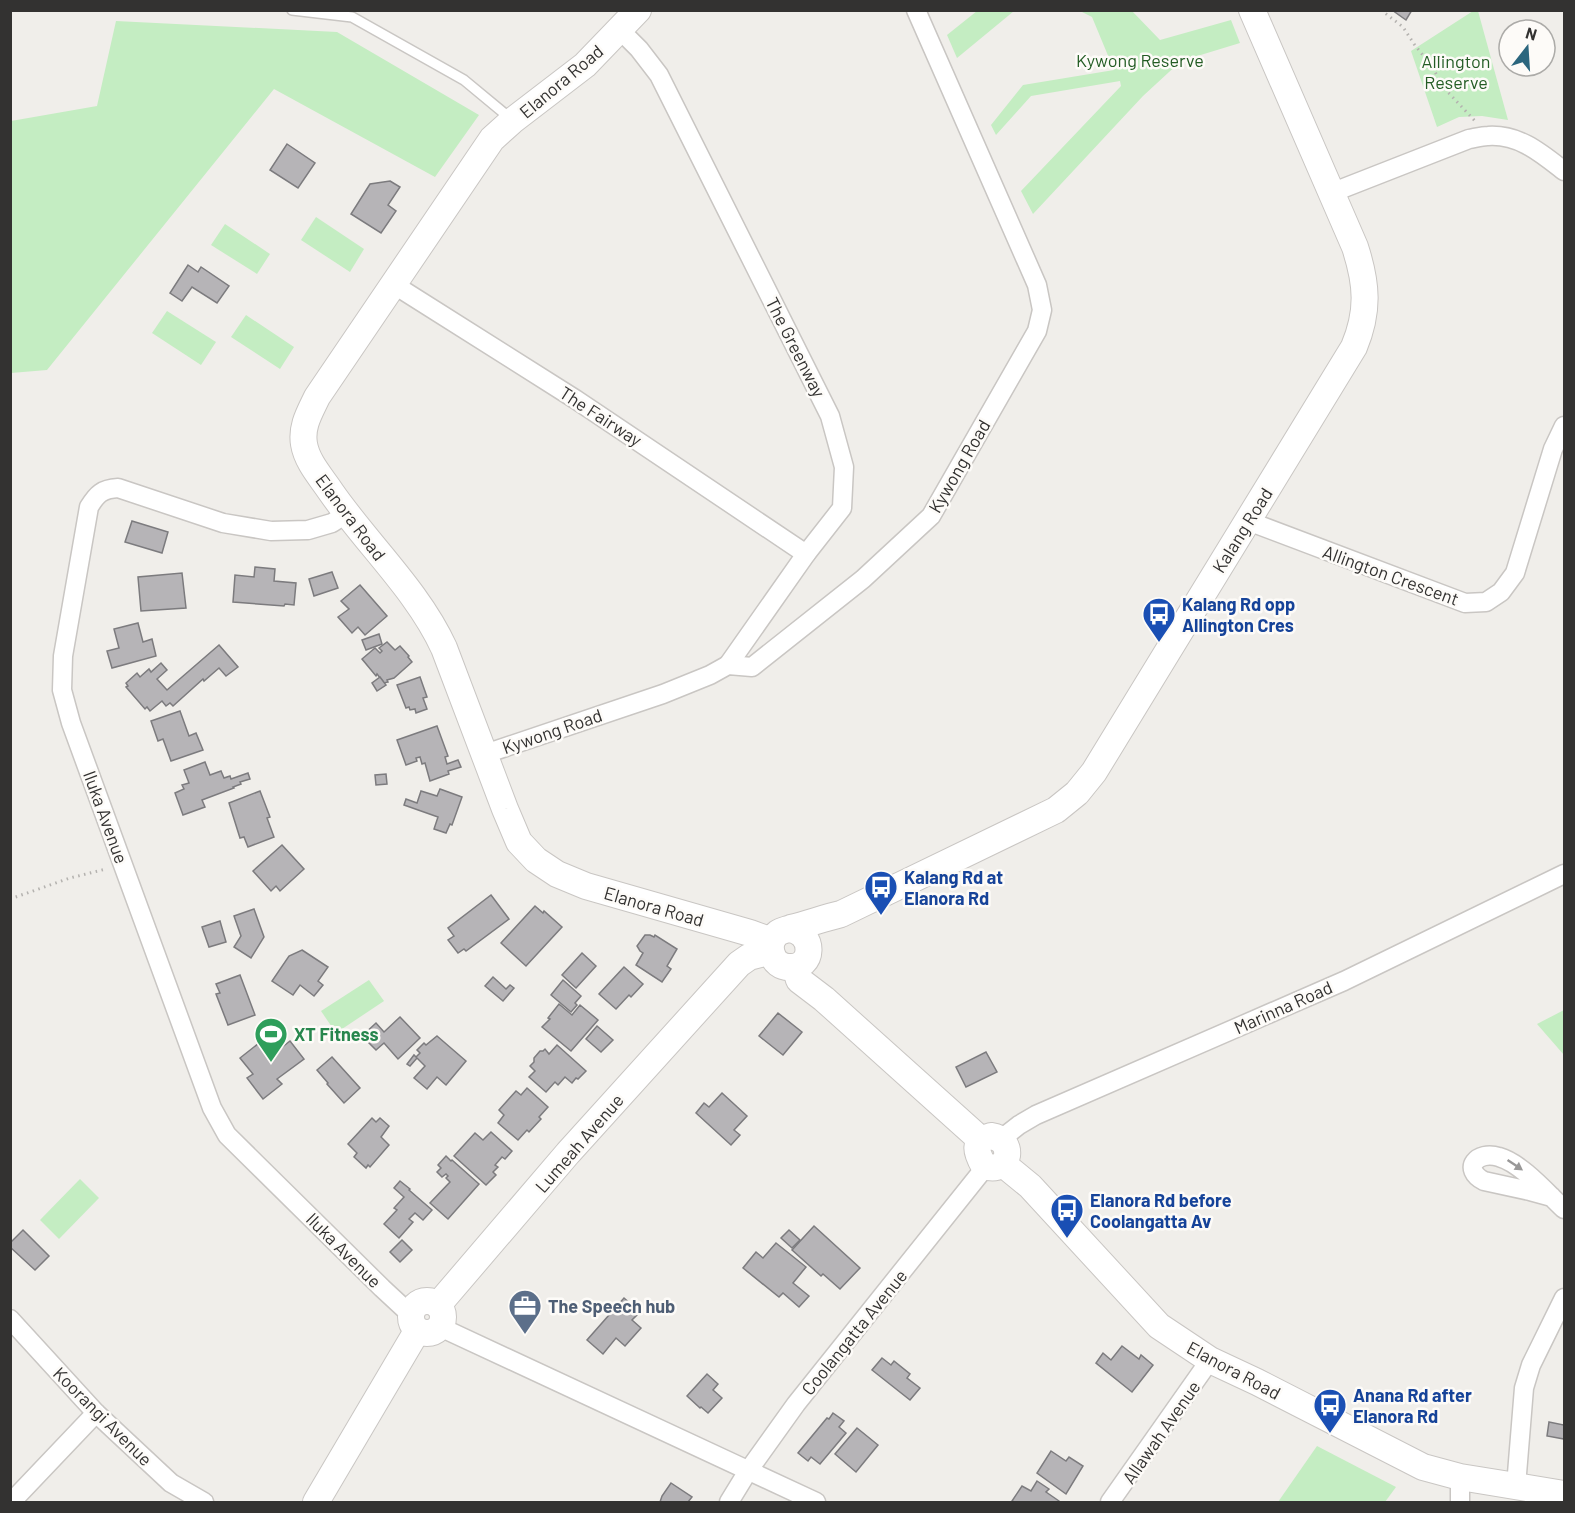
<svg xmlns="http://www.w3.org/2000/svg" width="1575" height="1513" font-family="Barlow,sans-serif">
<style>
.green{fill:#c4edc2}
.building{fill:#b6b4b7;stroke:#7c7b7e;stroke-width:1.5}
.lines{fill:none;stroke-linecap:round;stroke-linejoin:round}
.lane-casing{stroke:#c9c6c3;stroke-width:12}
.street-casing{stroke:#c9c6c3;stroke-width:21}
.secondary-casing{stroke:#c9c6c3;stroke-width:28}
.path{stroke:#b4b2af;stroke-width:3;stroke-dasharray:1.5 4.5;stroke-linecap:butt}
.lane{stroke:#fff;stroke-width:9}
.street{stroke:#fff;stroke-width:18}
.secondary{stroke:#fff;stroke-width:26}
.oneway{fill:#999898}
.labels{text-anchor:middle;dominant-baseline:central;stroke-width:5;stroke-linejoin:round;paint-order:stroke}
.park-label{font-size:18px;fill:#235c24;stroke:#fdfbf8}
.street-label{font-size:18px;fill:#333231;stroke:#fdfbf8}
.transit-label{font-size:18px;font-weight:bold;fill:#164399;stroke:#fdfbf8;text-anchor:start}
.leisure-label{font-size:18px;font-weight:bold;fill:#27864d;stroke:#fdfbf8;text-anchor:start}
.service-label{font-size:18px;font-weight:bold;fill:#4e5e75;stroke:#fdfbf8;text-anchor:start}
</style>
<rect width="100%" height="100%" fill="#f0eeea"/>
<!-- green -->
<g class="green">
<path d="M977,11h37l-57,47 -10,-23z"/>
<path d="M1080,11h52l28,29 71,-20 9,23 -59,18 -38,35 -110,118 -12,-23 100,-105 -1,-5 -89,15 -35,39 -5,-10 32,-40 91,-15 -22,-53z"/>
<path d="M1473,11h5l30,109 -26,-4 -23,1 -22,10 -26,-76z"/>
<path d="M116,21l221,11 142,83 -44,62 -161,-88 -227,281 -36,3v-252l86,-15z"/>
<path d="M316,217l48,32 -14,23 -49,-32z"/>
<path d="M225,224l45,30 -13,20 -46,-29z"/>
<path d="M167,311l49,31 -15,23 -49,-32z"/>
<path d="M246,315l48,32 -14,22 -49,-32z"/>
<path d="M369,980l15,21 -48,32 -15,-22z"/>
<path d="M1564,1010v45l-27,-31z"/>
<path d="M80,1179l19,19 -40,41 -19,-19z"/>
<path d="M1317,1446l79,41 -11,15h-107z"/>
</g>
<!-- building -->
<g class="building">
<path d="M1392,10h20l-6,10z"/>
<path d="M287,144l28,19 -17,25 -28,-18z"/>
<path d="M390,181l10,6 -12,18 8,6 -15,22 -30,-19 19,-30z"/>
<path d="M188,265l10,7 3,-5 28,19 -12,17 -25,-16 -10,14 -12,-8z"/>
<path d="M132,521l36,11 -6,21 -37,-11z"/>
<path d="M255,567l20,2 -1,12 22,2 -2,22 -9,-1 -1,2 -51,-4 2,-27 19,2z"/>
<path d="M332,572l6,16 -24,8 -5,-17z"/>
<path d="M182,573l4,35 -45,3 -3,-34z"/>
<path d="M360,585l27,31 -22,19 -7,-8 -6,6 -14,-16 11,-8 -8,-8z"/>
<path d="M138,623l5,19 9,-3 4,17 -44,12 -5,-17 12,-3 -5,-19z"/>
<path d="M379,634l3,10 -16,6 -4,-10z"/>
<path d="M387,642l8,8 5,-4 9,10 -1,1 4,5 -18,16 -7,2 1,2 -4,1 -7,-9 -1,2 -14,-17 13,-11 5,5 2,-2 -3,-3z"/>
<path d="M219,645l19,22 -12,9 -7,-8 -15,13 -1,-2 -30,27 -3,-3 -4,3 -4,-5 -12,10 -3,-4 -2,2 -19,-22 2,-1 -2,-3 11,-10 3,4 9,-8 2,3 10,-9 6,7 -10,9 10,11z"/>
<path d="M380,677l6,8 -9,6 -5,-8z"/>
<path d="M420,677l7,20 -4,1 4,11 -11,4 -1,-4 -5,1 -1,-3 -3,1 -9,-23z"/>
<path d="M180,711l9,25 7,-3 7,17 -32,11 -8,-22 -5,2 -7,-20z"/>
<path d="M437,726l11,30 -3,1 2,7 11,-4 3,7 -13,4 1,3 -19,7 -5,-18 -3,1 -2,-7 -4,1 1,3 -11,4 -9,-25z"/>
<path d="M205,762l5,13 11,-4 3,7 6,-2 1,3 17,-6 2,6 -10,3 1,2 -8,3 1,1 -32,12 3,7 -22,8 -8,-22 9,-4 -2,-4 7,-2 -5,-13z"/>
<path d="M386,774l1,10 -11,1 -1,-10z"/>
<path d="M440,789l22,8 -10,28 -2,-1 -4,9 -12,-4 4,-12 -34,-12 2,-6 11,4 4,-12 16,5z"/>
<path d="M260,791l10,26 -3,1 7,19 -26,10 -4,-10 -4,1 -11,-35z"/>
<path d="M282,845l22,24 -24,22 -4,-5 -5,5 -18,-20z"/>
<path d="M491,895l18,24 -43,32 -2,-2 -6,4 -10,-13 6,-4 -6,-8z"/>
<path d="M535,906l8,7 1,-2 18,16 -36,39 -25,-23z"/>
<path d="M254,909l10,28 -13,21 -17,-11 7,-11 -7,-20z"/>
<path d="M220,921l6,21 -17,5 -7,-20z"/>
<path d="M645,935h5l4,2 1,-2 22,14 -10,17 4,3 -9,13 -26,-17 7,-12 -3,-2 -3,-5z"/>
<path d="M302,950l26,17 -10,14 5,4 -9,11 -14,-11 -7,10 -21,-14 17,-25z"/>
<path d="M582,953l14,13 -20,22 -14,-13z"/>
<path d="M624,967l19,17 -12,13 -2,-2 -13,14 -17,-15z"/>
<path d="M240,975l15,40 -27,10 -12,-31 4,-1 -4,-9z"/>
<path d="M493,977l13,12 4,-4 4,3 -11,13 -18,-15z"/>
<path d="M563,980l18,16 -6,7 2,2 -6,7 -20,-17z"/>
<path d="M559,1004l13,11 8,-10 18,15 -27,31 -29,-24 8,-8 -2,-1z"/>
<path d="M778,1013l24,19 -19,23 -24,-19z"/>
<path d="M400,1017l20,21 -22,21 -14,-16 -8,7 -14,-14 14,-13 8,9z"/>
<path d="M597,1026l16,14 -12,12 -15,-13z"/>
<path d="M273,1032l4,2 3,5v4l-6,6 2,3 14,-11 14,18 -27,20 5,5 -19,15 -16,-21 6,-4 -13,-16z"/>
<path d="M437,1036l29,25 -20,24 -9,-8 -10,12 -13,-11 11,-12 -8,-8 -7,8 -3,-2 7,-9 2,2 4,-4 -3,-3 7,-7 2,2z"/>
<path d="M557,1045l29,26 -8,8 -2,-1 -4,5 -7,-6 -7,8 -3,-3 -9,10 -17,-15 6,-6 -5,-5 4,-4v-4l6,-7h3l2,-2 4,5z"/>
<path d="M986,1052l11,20 -31,15 -10,-20z"/>
<path d="M332,1057l28,31 -16,15 -17,-19 1,-1 -11,-13z"/>
<path d="M527,1088l21,19 -9,10 2,2 -12,13 -2,-2 -9,10 -20,-17 6,-8 -5,-5 17,-19 5,4z"/>
<path d="M722,1093l25,23 -13,14 6,5 -9,10 -35,-32 8,-10 5,4z"/>
<path d="M372,1118l4,4 4,-4 9,8 -8,11 8,8 -19,22 -2,-2 -2,3 -12,-11 3,-4 -9,-9z"/>
<path d="M491,1132l21,19 -7,8 -3,-2 -7,8 3,2 -5,5 3,3 -10,10 -32,-29 21,-23 8,7z"/>
<path d="M446,1156l5,5 1,-1 27,24 -31,35 -18,-16 20,-21 -4,-4 2,-2 -2,-2 -4,3 -5,-5 4,-4 -3,-3z"/>
<path d="M400,1181l10,8 -1,1 23,20 -9,10 -8,-7 -6,6 4,3 -14,16 -15,-14 13,-14 -3,-2 10,-11 -10,-9z"/>
<path d="M814,1226l46,42 -20,21 -17,-15 -2,2 -29,-26z"/>
<path d="M23,1230l26,26 -14,14 -25,-23v-4z"/>
<path d="M789,1230l11,10 -8,8 -11,-10z"/>
<path d="M402,1240l10,10 -12,12 -10,-10z"/>
<path d="M776,1243l30,24 -13,16 16,13 -10,11 -16,-14 -4,4 -36,-29 13,-16 7,6z"/>
<path d="M624,1298l16,14 -8,8 9,8 -16,18 -9,-8 -13,16 -16,-14z"/>
<path d="M1122,1346l17,13 2,-4 12,10 -21,27 -36,-29 7,-10 8,7z"/>
<path d="M882,1358l9,7 3,-4 16,13 -3,4 13,10 -10,12 -38,-30z"/>
<path d="M707,1374l11,10 -5,6 9,8 -14,15 -7,-6 -1,1 -13,-12z"/>
<path d="M833,1413l11,8 -5,6 7,6 -26,31 -9,-7 -3,4 -10,-8 29,-35 2,1z"/>
<path d="M1549,1422l15,3v14l-17,-3z"/>
<path d="M857,1428l21,17 -22,27 -21,-18z"/>
<path d="M1051,1451l15,10 3,-4 14,9 -17,28 -29,-21z"/>
<path d="M1037,1481l12,8 -3,3 13,9 -1,1h-44l-2,-1 10,-15 9,5z"/>
<path d="M671,1483l21,14 -4,5h-28l2,-6z"/>
</g>
<g class="lines">
<defs>
<path id="lane" d="M292,10l60,7 112,63 47,39"/>
<g id="street">
<path d="M620,30l19,19 20,26 171,341 14,51 -2,41 -36,46 -78,111"/>
<path d="M1331,193l138,-54c6,-1 13,-3 19,-3 31,-2 53,17 76,35"/>
<path d="M393,284l182,115 231,155"/>
<path d="M346,514l-14,9 -24,7 -37,1 -48,-8 -105,-35c-16,1 -21,6 -29,19l-26,149 -1,34 9,33 141,385 15,27 155,153 28,26"/>
<path d="M1248,521l217,82 21,-1 15,-10 14,-19 38,-124 11,-23"/>
<path d="M485,754l178,-60 47,-19 18,-10 24,2 111,-88 68,-63 106,-185 5,-21 -5,-25 -121,-275"/>
<path d="M1001,1139l18,-14 17,-10 308,-134 220,-107"/>
<path d="M1552,1197l-22,-6 -46,-10c-23,-12 -7,-31 15,-24 22,6 48,36 65,52"/>
<path d="M10,1319l86,94 75,70 33,19"/>
<path d="M440,1327l376,175"/>
<path d="M1516,1486l8,-98 7,-23 33,-67"/>
<path d="M12,1502l6,-7 78,-82"/>
<path d="M729,1502l19,-31 48,-67 183,-229 5,-9"/>
<path d="M1110,1502l100,-142"/>
<path d="M1460,1502v-25"/>
</g>
<g id="secondary">
<path d="M638,10l-53,55 -73,56 -20,18 -175,258c-7,15 -16,29 -13,47 3,18 17,33 27,48 36,52 87,99 113,156l61,161 14,33 17,18 21,14 29,12 164,47 22,8"/>
<path d="M789,929c27,4 25,40 0,38 -8,0 -15,-5 -17,-13 -3,-7 -1,-16 6,-21 4,-3 8,-3 13,-5 17,-4 33,-10 50,-14l215,-104 21,-17 17,-21 260,-425c15,-36 13,-63 1,-100l-103,-237"/>
<path d="M795,967l4,13 25,19 157,141"/>
<path d="M991,1136c24,3 21,39 -7,30 -8,-14 -12,-25 7,-30z"/>
<path d="M1003,1164l27,22 129,140 51,34 47,22 166,85 37,10 104,17"/>
<circle cx="427" cy="1317" r="16"/>
<path d="M438,1305l130,-152 171,-189 10,-7 22,-6"/>
<path d="M316,1502l101,-171"/>
</g>
</defs>
<!-- lane casing -->
<use href="#lane" class="lane-casing"/>
<!-- street casing -->
<use href="#street" class="street-casing"/>
<!-- secondary casing -->
<use href="#secondary" class="secondary-casing"/>
<!-- path -->
<g class="path">
<path d="M1381,10l22,17 11,17 16,20 16,26 29,31"/>
<path d="M10,899l60,-21 36,-9"/>
</g>
<!-- lane -->
<use href="#lane" class="lane"/>
<!-- street -->
<use href="#street" class="street"/>
<!-- secondary -->
<use href="#secondary" class="secondary"/>
</g>
<!-- one-way arrows -->
<defs><path id="oneway-solid" d="M-6-.8H1V-3.2L6.5 0L1 3.2V.8H-6Z" transform="scale(1.5)"/></defs>
<use class="oneway" href="#oneway-solid" transform="translate(1515 1165) rotate(34)"/>
<!-- icons -->
<defs>
<symbol id="bus-pin" viewBox="-11 -11 22 30"><path d="M0 17L-7.5 6A9.5 9.5 0 1 1 7.5 6Z" fill="#1a4fb4" stroke="#fdfbf8"/><path d="M-5-6H5V4H4V6H2V4H-2V6H-4V4H-5ZM-3.5-4V0h7V-4ZM-3.5 1.2v1.5H-2V1.2ZM2 1.2v1.5H3.5V1.2Z" fill="#fff"/></symbol>
<symbol id="stadium-pin" viewBox="-11 -11 22 30"><path d="M0 17L-7.5 6A9.5 9.5 0 1 1 7.5 6Z" fill="#2e9e5b" stroke="#fdfbf8"/><path d="M0-5a6.5 5 0 1 0 0 10a6.5 5 0 1 0 0-10ZM-3.5-1.8h7v3.6h-7Z" fill="#fff"/></symbol>
<symbol id="office-pin" viewBox="-11 -11 22 30"><path d="M0 17L-7.5 6A9.5 9.5 0 1 1 7.5 6Z" fill="#5c6f8a" stroke="#fdfbf8"/><path d="M-6-3h4V-5.5h4V-3h4V5H-6ZM-1-4.5V-3h2v-1.5ZM-6 0V1H6V0Z" fill="#fff"/></symbol>
</defs>
<g fill-rule="evenodd">
<use href="#bus-pin" x="1140" y="595" width="38" height="52"/>
<use href="#bus-pin" x="862" y="868" width="38" height="52"/>
<use href="#stadium-pin" x="252" y="1015" width="38" height="52"/>
<use href="#bus-pin" x="1048" y="1191" width="38" height="52"/>
<use href="#office-pin" x="506" y="1287" width="38" height="52"/>
<use href="#bus-pin" x="1311" y="1386" width="38" height="52"/>
</g>
<g class="labels">
<!-- park labels -->
<g class="park-label">
<text x="1140" y="60">Kywong Reserve</text>
<text x="1456" y="61">Allington<tspan x="1456" dy="21">Reserve</tspan></text>
</g>
<!-- street labels -->
<g class="street-label">
<text transform="translate(561 81) rotate(-40)">Elanora Road</text>
<text transform="translate(796 347) rotate(63)">The Greenway</text>
<text transform="translate(601 416) rotate(33)">The Fairway</text>
<text transform="translate(959 466) rotate(-60)">Kywong Road</text>
<text transform="translate(351 517) rotate(53)">Elanora Road</text>
<text transform="translate(1242 530) rotate(-58)">Kalang Road</text>
<text transform="translate(1391 575) rotate(20)">Allington Crescent</text>
<text transform="translate(552 731) rotate(-19)">Kywong Road</text>
<text transform="translate(106 817) rotate(70)">Iluka Avenue</text>
<text transform="translate(654 906) rotate(16)">Elanora Road</text>
<text transform="translate(1283 1007) rotate(-24)">Marinna Road</text>
<text transform="translate(579 1143) rotate(-49)">Lumeah Avenue</text>
<text transform="translate(344 1250) rotate(45)">Iluka Avenue</text>
<text transform="translate(854 1332) rotate(-51)">Coolangatta Avenue</text>
<text transform="translate(1234 1370) rotate(28)">Elanora Road</text>
<text transform="translate(103 1416) rotate(45)">Koorangi Avenue</text>
<text transform="translate(1161 1432) rotate(-55)">Allawah Avenue</text>
</g>
<!-- transit labels -->
<g class="transit-label">
<text x="1182" y="604">Kalang Rd opp<tspan x="1182" dy="21">Allington Cres</tspan></text>
<text x="904" y="877">Kalang Rd at<tspan x="904" dy="21">Elanora Rd</tspan></text>
<text x="1090" y="1200">Elanora Rd before<tspan x="1090" dy="21">Coolangatta Av</tspan></text>
<text x="1353" y="1395">Anana Rd after<tspan x="1353" dy="21">Elanora Rd</tspan></text>
</g>
<!-- leisure labels -->
<g class="leisure-label">
<text x="294" y="1034">XT Fitness</text>
</g>
<!-- service labels -->
<g class="service-label">
<text x="548" y="1306">The Speech hub</text>
</g>
</g>
<!-- border -->
<rect width="1575" height="1513" fill="none" stroke="#333231" stroke-width="24"/>
<!-- north arrow -->
<g transform="translate(1527 48) rotate(17)"><circle r="28" fill="#fdfbf8" stroke="#acaba8" stroke-width="1.5"/>
<path d="M0-4.5L10 22L0 15L-10 22Z" fill="#2b667e"/>
<text y="-9" font-size="16" font-weight="bold" text-anchor="middle" fill="#333231">N</text>
</g>
</svg>
